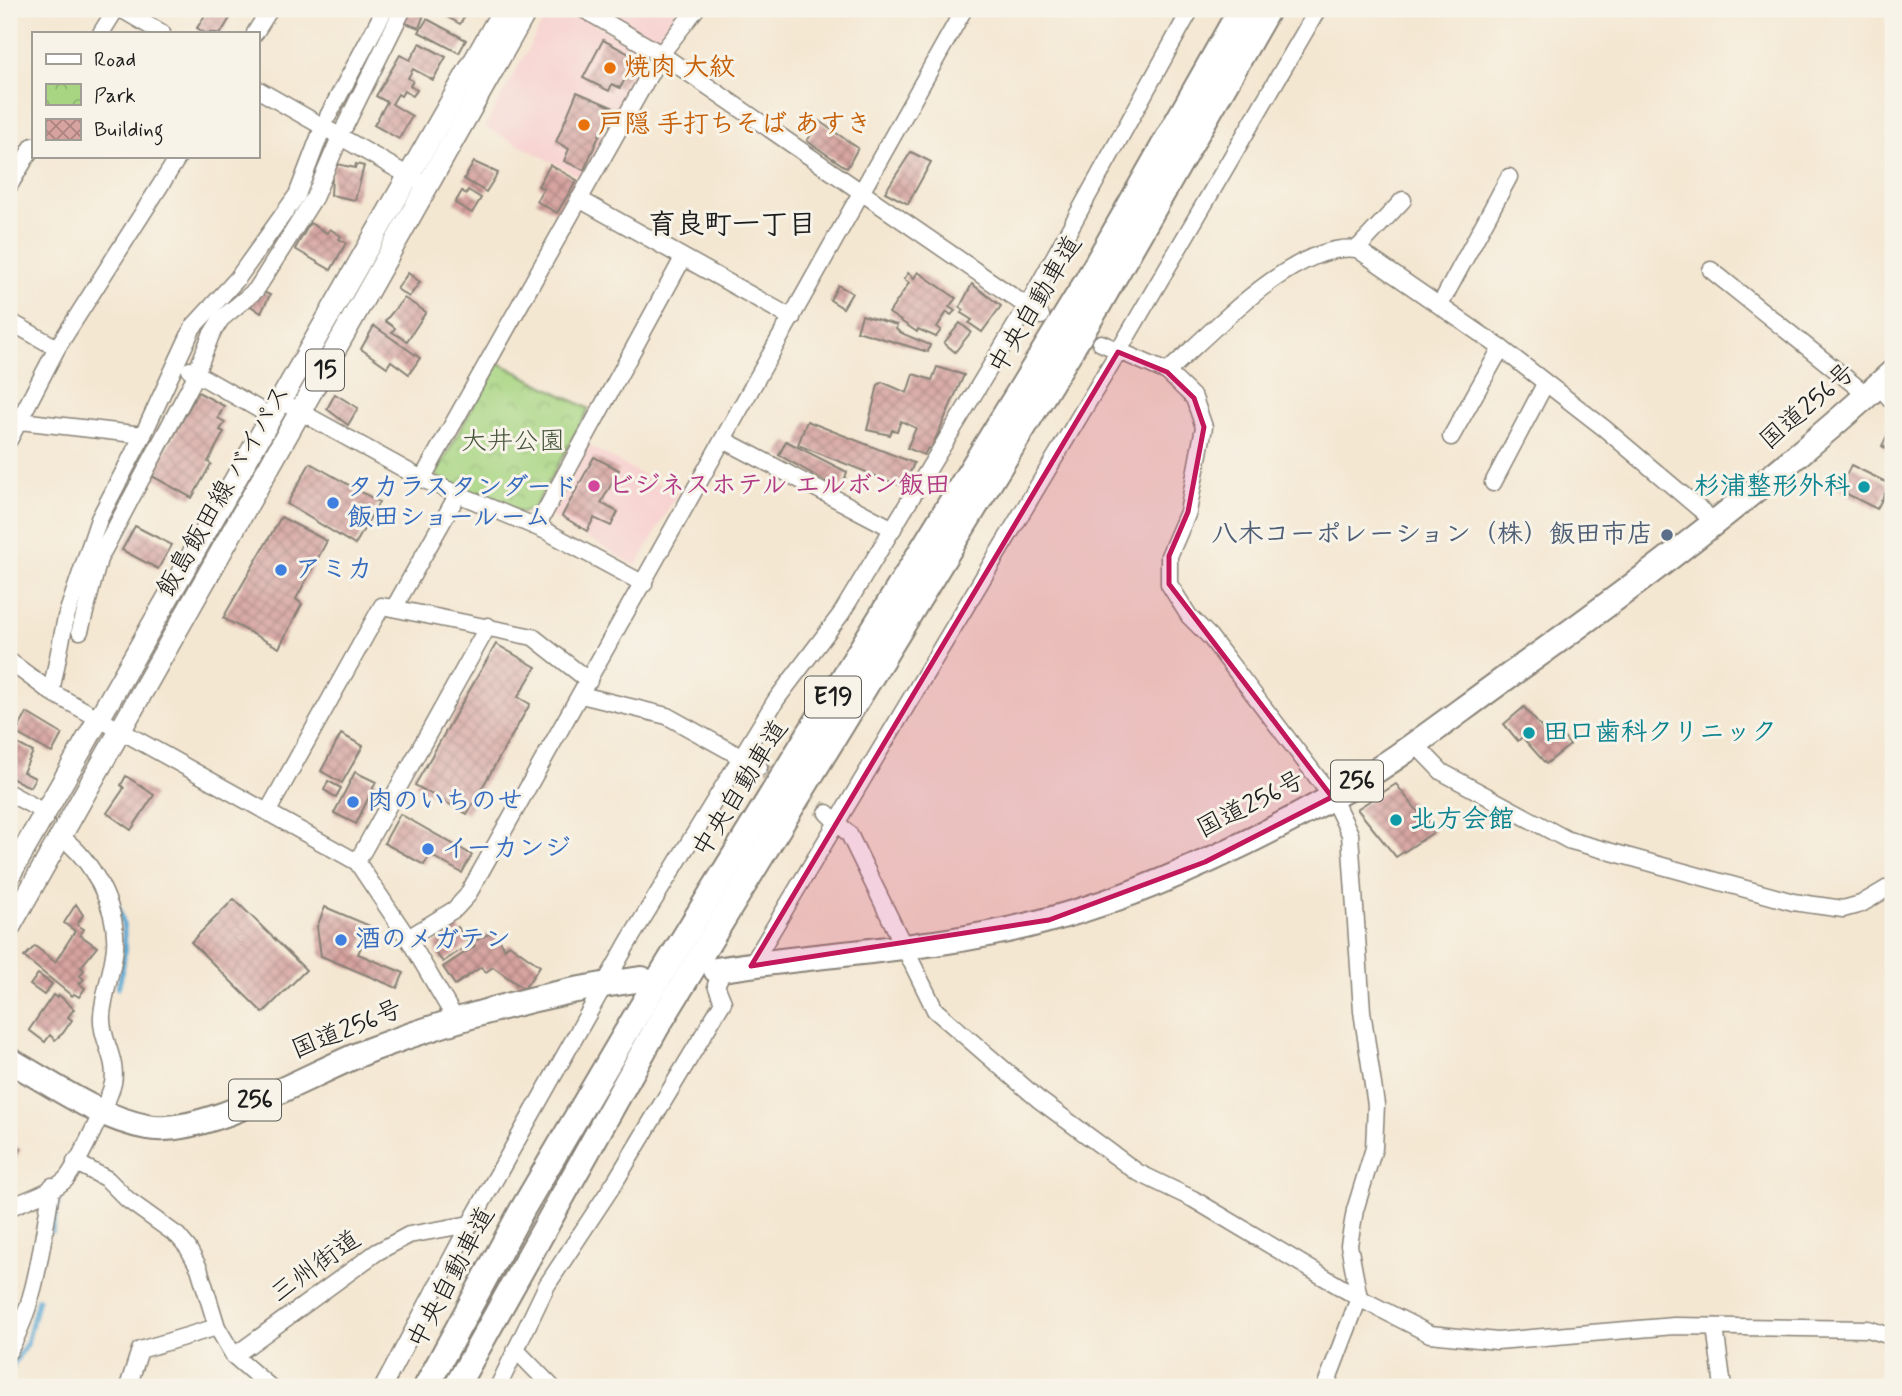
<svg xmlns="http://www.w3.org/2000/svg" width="1902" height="1396" font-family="Mynerve,'Klee One',sans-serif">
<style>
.built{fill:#f7d0cf}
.park{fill:url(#park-crowns);stroke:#62784f;stroke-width:2}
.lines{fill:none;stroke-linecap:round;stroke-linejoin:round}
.stream{stroke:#59a8d3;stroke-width:5}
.building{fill:url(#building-cross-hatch)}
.minor-tunnel{stroke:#c9beae;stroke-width:16;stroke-dasharray:16 8;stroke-linecap:butt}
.minor-casing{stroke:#888277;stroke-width:19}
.major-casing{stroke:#888277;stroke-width:24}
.highway-casing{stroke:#888277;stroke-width:28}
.minor{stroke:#fff;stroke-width:16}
.major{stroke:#fff;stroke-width:21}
.highway{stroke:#fff;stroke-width:24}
.marked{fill:#c2185b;fill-opacity:0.2;stroke:#c2185b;stroke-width:5;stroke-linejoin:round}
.food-dot{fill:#e8710a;stroke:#f7f3e8;stroke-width:2.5}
.hotel-dot{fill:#d1479c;stroke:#f7f3e8;stroke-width:2.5}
.culture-dot{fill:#0f9aa8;stroke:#f7f3e8;stroke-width:2.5}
.shop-dot{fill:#3f7fe0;stroke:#f7f3e8;stroke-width:2.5}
.service-dot{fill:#5c6f8a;stroke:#f7f3e8;stroke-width:2.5}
.labels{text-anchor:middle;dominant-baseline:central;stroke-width:6;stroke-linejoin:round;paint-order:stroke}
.shield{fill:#f7f3e8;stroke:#5e5c59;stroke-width:2}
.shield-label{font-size:24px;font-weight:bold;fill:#1c1c1c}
.food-label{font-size:26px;font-weight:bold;fill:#c56008;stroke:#f7f3e8;text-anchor:start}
.street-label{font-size:26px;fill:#1c1c1c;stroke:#f7f3e8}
.park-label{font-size:26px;fill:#46543b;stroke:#f7f3e8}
.hotel-label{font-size:26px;font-weight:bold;fill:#b23c85;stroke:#f7f3e8;text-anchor:start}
.culture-label{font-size:26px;font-weight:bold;fill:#0d838f;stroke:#f7f3e8;text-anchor:start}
.shop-label{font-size:26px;font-weight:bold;fill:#366cbe;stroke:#f7f3e8;text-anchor:start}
.service-label{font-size:26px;font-weight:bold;fill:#4e5e75;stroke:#f7f3e8;text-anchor:end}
.neighbourhood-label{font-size:28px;font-weight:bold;fill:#1c1c1c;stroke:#f7f3e8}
</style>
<defs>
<pattern id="park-crowns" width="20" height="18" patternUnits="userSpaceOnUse" patternTransform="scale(1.75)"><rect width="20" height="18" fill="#a7d582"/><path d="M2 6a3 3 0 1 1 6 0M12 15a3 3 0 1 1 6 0" fill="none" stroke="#8fb670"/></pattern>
<pattern id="building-cross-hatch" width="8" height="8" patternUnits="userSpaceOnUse" patternTransform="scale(1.75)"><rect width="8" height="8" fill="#d6a3a0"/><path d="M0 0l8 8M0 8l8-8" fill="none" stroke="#ad8482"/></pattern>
</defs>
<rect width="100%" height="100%" fill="#f7f3e8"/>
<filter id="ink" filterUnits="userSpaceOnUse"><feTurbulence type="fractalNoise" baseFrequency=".0143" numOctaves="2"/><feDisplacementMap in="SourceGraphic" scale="14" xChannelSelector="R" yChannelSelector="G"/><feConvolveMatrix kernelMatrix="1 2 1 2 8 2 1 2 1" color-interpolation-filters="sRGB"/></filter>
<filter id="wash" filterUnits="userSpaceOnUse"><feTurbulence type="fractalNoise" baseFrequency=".00686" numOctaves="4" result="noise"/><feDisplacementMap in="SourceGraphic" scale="28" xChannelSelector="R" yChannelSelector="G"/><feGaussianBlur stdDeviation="1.57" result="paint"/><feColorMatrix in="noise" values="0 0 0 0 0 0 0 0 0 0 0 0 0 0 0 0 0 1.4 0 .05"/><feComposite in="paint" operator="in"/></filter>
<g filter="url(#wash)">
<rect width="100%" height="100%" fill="#f4e7d2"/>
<!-- built -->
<g class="built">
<path d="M550,9h18l77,44v13l-63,112 -97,-51z"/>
<path d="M599,9h81l-20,25 -10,4z"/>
<path d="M588,445l89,49 -39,70 -4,1 -84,-49z"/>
</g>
<!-- park -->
<path class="park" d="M497,362l92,47 -54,98 -14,6 -83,-35 -2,-4z"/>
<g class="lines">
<!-- stream -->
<g class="stream">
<path d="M319,167l7,-19"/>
<path d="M99,544l16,-32"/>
<path d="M64,675l10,-48"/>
<path d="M93,853c27,49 41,78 25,135"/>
<path d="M52,1231l8,-37"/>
<path d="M9,1387v-16l18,-28 11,-44"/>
</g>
</g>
<g id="blocks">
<!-- building -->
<g class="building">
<path d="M209,9l21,9 -9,15h-16l-8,-5z"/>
<path d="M408,9h18l-7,19 -16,-6z"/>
<path d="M433,9h36l-9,15z"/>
<path d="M427,19l39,21 -7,13 -40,-21z"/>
<path d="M603,40l34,18 -17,30 -8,-4 -3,7 -26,-13z"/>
<path d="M420,43l26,14 -13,23 -20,-11 -5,9 5,3 -3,5 7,4 -4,6 -9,-5 -3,5 -3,-2 -6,10 20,12 -13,23 -25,-14 13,-23 -11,-6 24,-41 10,5z"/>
<path d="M577,92l35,15 -28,63 -20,-9 5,-12 -13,-7z"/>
<path d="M819,121l39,27 -11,20 -40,-27z"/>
<path d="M911,152l20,10 -23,42 -23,-12z"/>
<path d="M474,162l24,11 -12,19 -22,-13z"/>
<path d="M333,163l22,5 1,-4 8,2 -9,34 -24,-5z"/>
<path d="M550,165l27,15 -20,33 -21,-12 8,-12 -6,-3z"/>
<path d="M468,190l13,8 -9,15 -17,-10 7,-12 4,3z"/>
<path d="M310,223l17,10 3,-4 11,7 -2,3 7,4 -15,27 -36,-21z"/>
<path d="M918,272l38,26 -7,9 6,4 -4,4 -4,-3 -10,15 4,3 -5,7 -18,-8 -1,3 -28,-19 20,-30 -5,-4 4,-6 6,5z"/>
<path d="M408,273l12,9 -11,15 -12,-8z"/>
<path d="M972,284l29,22 -19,26 -13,-9 3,-3 -11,-7 3,-3 -4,-3z"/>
<path d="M838,285l14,8 -9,15 -13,-8z"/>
<path d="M261,291l9,4 -9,18 -13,-9z"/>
<path d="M404,298l22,14 -19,29 -15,-9 3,-4 -10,-7z"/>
<path d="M862,315l35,10 -1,4 5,4 29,12 -2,7 -71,-21z"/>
<path d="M960,323l11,9 -16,20 -11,-9z"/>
<path d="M374,326l46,32 -11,16 -18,-13 -4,6 -26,-18z"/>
<path d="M937,367l27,8 -33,74 -3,-1 -4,7 -17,-7 9,-20 -15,-7 -4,10 -5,-1 -2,5 -23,-5 11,-45 4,-3 25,11 6,-19 19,6z"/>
<path d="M198,392l26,14 -6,12 7,4 -5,8 4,2 -16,30 3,2 -19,34 -40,-22z"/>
<path d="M335,394l23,14 -10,17 -21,-16z"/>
<path d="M807,421l107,42 -10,24 -106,-42z"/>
<path d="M1893,424v28l-11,-6z"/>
<path d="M786,441l61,31 -5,15 -4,1 -59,-33z"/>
<path d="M594,457l25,13 -18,33 17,9 -7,14 -17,-8 -7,13 -25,-15z"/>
<path d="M310,463l69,39 -24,43 -68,-41z"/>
<path d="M1851,465l39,19 -13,25 -38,-19z"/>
<path d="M281,517l46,24 -31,58 6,5 -23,44 -56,-30z"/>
<path d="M135,526l37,19 -14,24 -36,-19z"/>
<path d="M496,644l40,23 -18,30 12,7 -63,110 -52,-29z"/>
<path d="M1524,707l27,32 7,-9 12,15 -24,19 -24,-27 -4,4 -14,-17z"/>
<path d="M27,713l35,21 -10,19 -36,-20z"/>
<path d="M341,734l22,12 -21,37 -21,-12z"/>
<path d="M12,741l21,11 -10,20 12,6 -5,9 -21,-10v-29z"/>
<path d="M355,772l21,10 -20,42 -22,-11z"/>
<path d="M126,776l28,19 -23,35 -24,-17 17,-25 -3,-3z"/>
<path d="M328,781l13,7 -5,9 -12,-7z"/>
<path d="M1396,784l38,48 -38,25 -39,-48z"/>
<path d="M400,814l72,41 -10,18 -32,-18 -6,10 -40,-22z"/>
<path d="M234,899l72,71 -43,43 -72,-71z"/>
<path d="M76,904l7,11 -6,10 7,4 -4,6 17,12 -16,20 3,3 -4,6 4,3 -5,5 6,4 -6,9 -5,-3 -2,2 -48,-39 11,-11 20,16 20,-31 -11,-8z"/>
<path d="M325,907l45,19 -12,28 46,19 -7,15 -76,-32 -4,-29z"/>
<path d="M458,927l11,17 -26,18 -8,-10 2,-2 -3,-5z"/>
<path d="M495,931l10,18 4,-5 31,22 -16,23 -31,-22 -7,5 -5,-5 -26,18 -12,-18 32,-21 -3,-4z"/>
<path d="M38,974l14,10 -8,11 -14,-10z"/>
<path d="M53,995l4,3 2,-3 15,14 -6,8 4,3 -9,13 -8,7 -5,-5 -5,7 -16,-12z"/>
<path d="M9,1143l12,6 -12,23z"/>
</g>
</g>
</g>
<g filter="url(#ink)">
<use href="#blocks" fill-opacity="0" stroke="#888277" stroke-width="2"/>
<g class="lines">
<!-- minor-tunnel -->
<path class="minor-tunnel" d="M759,767l68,46"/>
<defs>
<g id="minor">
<path d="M121,9l41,24"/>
<path d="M583,9l78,45 380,262"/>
<path d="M101,33l15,-24"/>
<path d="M255,33l15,-24"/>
<path d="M257,89l159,91"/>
<path d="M328,116l57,-107"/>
<path d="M345,126l58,-117"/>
<path d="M323,127l-26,68 -60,84 -44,48 -50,108 -44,84 -33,98 -15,75 306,170 51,76 48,82"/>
<path d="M9,186l24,-40"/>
<path d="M579,199l213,119"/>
<path d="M1357,249l46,-49"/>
<path d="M1711,270l156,125"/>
<path d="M1440,305l69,-128"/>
<path d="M9,321l48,27"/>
<path d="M1101,343l66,29 27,26 10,29 -16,85 -19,44v28l20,32 21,21 122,160 18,37 12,177 14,94 -2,43 -19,62 -6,35 10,53 -34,89"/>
<path d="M190,370l70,40"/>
<path d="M1167,372c43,-38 128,-131 190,-123l144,99 103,80 111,94"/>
<path d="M1878,385l15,17"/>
<path d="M290,406l132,73 124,52 98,53"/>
<path d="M11,420l132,15"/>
<path d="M1451,437l50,-89"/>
<path d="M9,440l48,-92 122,-192"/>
<path d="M724,440l169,89"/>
<path d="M422,479l239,-425 35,-45"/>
<path d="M1493,483l52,-99"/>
<path d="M537,526l146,-268"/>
<path d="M394,608l64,-114"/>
<path d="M80,631l19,-72 94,-178 18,-46 10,-16 35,-29 58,-92 26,-61"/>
<path d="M9,661l42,31"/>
<path d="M581,695l86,21 92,51"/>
<path d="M1414,743l28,29 126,68 225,62 50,7 18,-5 32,-19"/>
<path d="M9,793l26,14"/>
<path d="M268,811l114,-205 151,31 56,44"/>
<path d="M827,813l22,21 86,176 103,89 99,73 56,27 166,99 71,36 67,7 177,-15 194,3 25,8"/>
<path d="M357,862l131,-236"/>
<path d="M408,938l47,-29 12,-13 497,-887"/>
<path d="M751,966l367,-614 200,-343"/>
<path d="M75,1162l32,17 21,21 50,36 10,12 11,20 18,59 17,29 36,31"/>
<path d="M9,1208c16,-8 44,-16 57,-29 10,-11 44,-81 47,-96 5,-24 -13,-44 -11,-68 2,-23 11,-45 13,-68 3,-39 -23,-88 -54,-110"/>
<path d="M1715,1327l8,60"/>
<path d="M516,1350l36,37"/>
<path d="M9,1351c28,-49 33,-110 43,-165"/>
<path d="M234,1356l143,-104 32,-17 61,-11"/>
<path d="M128,1387l12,-37 77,-23"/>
<path d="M383,1387l83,-156 163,-290 147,-241 65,-86 185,-306 165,-299"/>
<path d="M498,1387l49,-102 68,-103 108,-180 -7,-17 8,-16"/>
</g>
<g id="major">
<path d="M9,876l495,-867"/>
<path d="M9,928l518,-919"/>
</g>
<g id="highway">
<path d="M716,970c111,-18 227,-20 336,-51 97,-27 191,-72 279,-121 63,-35 121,-82 179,-123 133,-94 263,-194 383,-303"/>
<path d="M9,1060c42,23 89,58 138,67 59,11 170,-58 228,-79 86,-32 176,-57 267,-69"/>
<path d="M426,1387l96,-177 112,-191 451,-735 156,-275"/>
<path d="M456,1387l201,-360 441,-721 170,-297"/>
</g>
</defs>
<!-- minor casing -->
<use href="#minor" class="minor-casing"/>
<!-- major casing -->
<use href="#major" class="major-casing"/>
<!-- highway casing -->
<use href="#highway" class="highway-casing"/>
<!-- minor -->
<use href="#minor" class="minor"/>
<!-- major -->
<use href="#major" class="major"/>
<!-- highway -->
<use href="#highway" class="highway"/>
</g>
</g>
<!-- marked area -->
<path class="marked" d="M1118,352l49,20 27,26 10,29 -16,85 -19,44v28l163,213 -127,65 -156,58 -298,46z"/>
<!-- markers -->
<g class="food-dot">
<circle cx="610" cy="68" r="7"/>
<circle cx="584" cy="125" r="7"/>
</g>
<circle class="hotel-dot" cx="594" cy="486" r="7"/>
<g class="culture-dot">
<circle cx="1864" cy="487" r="7"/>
<circle cx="1529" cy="733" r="7"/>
<circle cx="1396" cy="820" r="7"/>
</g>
<g class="shop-dot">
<circle cx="333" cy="503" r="7"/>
<circle cx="281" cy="570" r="7"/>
<circle cx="353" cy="802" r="7"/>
<circle cx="428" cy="849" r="7"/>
<circle cx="341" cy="940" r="7"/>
</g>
<circle class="service-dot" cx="1667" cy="535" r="7"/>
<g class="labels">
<!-- shield labels -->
<g class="shield">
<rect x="306" y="349.5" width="38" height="41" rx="5"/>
<rect x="805" y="676.5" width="56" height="41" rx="5"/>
<rect x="1331" y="760.5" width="52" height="41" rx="5"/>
<rect x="229" y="1079.5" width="52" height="41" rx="5"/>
</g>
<g class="shield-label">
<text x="325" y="370">15</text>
<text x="833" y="697">E19</text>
<text x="1357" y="781">256</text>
<text x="255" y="1100">256</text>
</g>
<!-- food labels -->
<g class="food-label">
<text x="624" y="68">焼肉 大紋</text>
<text x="598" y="125">戸隠 手打ちそば あすき</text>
</g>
<!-- street labels -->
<g class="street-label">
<text transform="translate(1036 305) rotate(-59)">中央自動車道</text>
<text transform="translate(1808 407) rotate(-41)">国道256号</text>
<text transform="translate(224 491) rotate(-60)">飯島飯田線 バイパス</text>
<text transform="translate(741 789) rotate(-58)">中央自動車道</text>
<text transform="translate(1251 805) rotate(-27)">国道256号</text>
<text transform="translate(347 1030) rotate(-22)">国道256号</text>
<text transform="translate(316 1267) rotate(-36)">三州街道</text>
<text transform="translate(452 1278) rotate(-62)">中央自動車道</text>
</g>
<!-- park labels -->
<g class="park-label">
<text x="513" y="442">大井公園</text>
</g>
<!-- hotel labels -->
<g class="hotel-label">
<text x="608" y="486">ビジネスホテル エルボン飯田</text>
</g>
<!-- culture labels -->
<g class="culture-label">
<text x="1850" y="487" text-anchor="end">杉浦整形外科</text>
<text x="1543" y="733">田口歯科クリニック</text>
<text x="1410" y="820">北方会館</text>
</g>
<!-- shop labels -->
<g class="shop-label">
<text x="347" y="488">タカラスタンダード<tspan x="347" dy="30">飯田ショールーム</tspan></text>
<text x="295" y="570">アミカ</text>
<text x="367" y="802">肉のいちのせ</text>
<text x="442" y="849">イーカンジ</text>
<text x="355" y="940">酒のメガテン</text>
</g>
<!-- service labels -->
<g class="service-label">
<text x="1653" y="535">八木コーポレーション（株）飯田市店</text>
</g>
<!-- neighbourhood labels -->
<g class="neighbourhood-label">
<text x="732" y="225">育良町一丁目</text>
</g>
</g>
<!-- margin -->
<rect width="1902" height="1396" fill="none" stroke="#f7f3e8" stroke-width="35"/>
<!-- legend -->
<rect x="32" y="32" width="228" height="126" fill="#f7f3e8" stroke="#9f9d96" stroke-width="2"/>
<rect x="46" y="54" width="35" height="10" fill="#ffffff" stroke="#9f9d96" stroke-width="2"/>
<text x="94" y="66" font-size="21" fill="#1c1c1c">Road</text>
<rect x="46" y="84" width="35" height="21" fill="url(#park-crowns)" stroke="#9f9d96" stroke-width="2"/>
<text x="94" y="102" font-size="21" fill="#1c1c1c">Park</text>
<rect x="46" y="119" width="35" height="21" fill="url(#building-cross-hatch)" stroke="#9f9d96" stroke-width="2"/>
<text x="94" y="136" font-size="21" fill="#1c1c1c">Building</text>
</svg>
